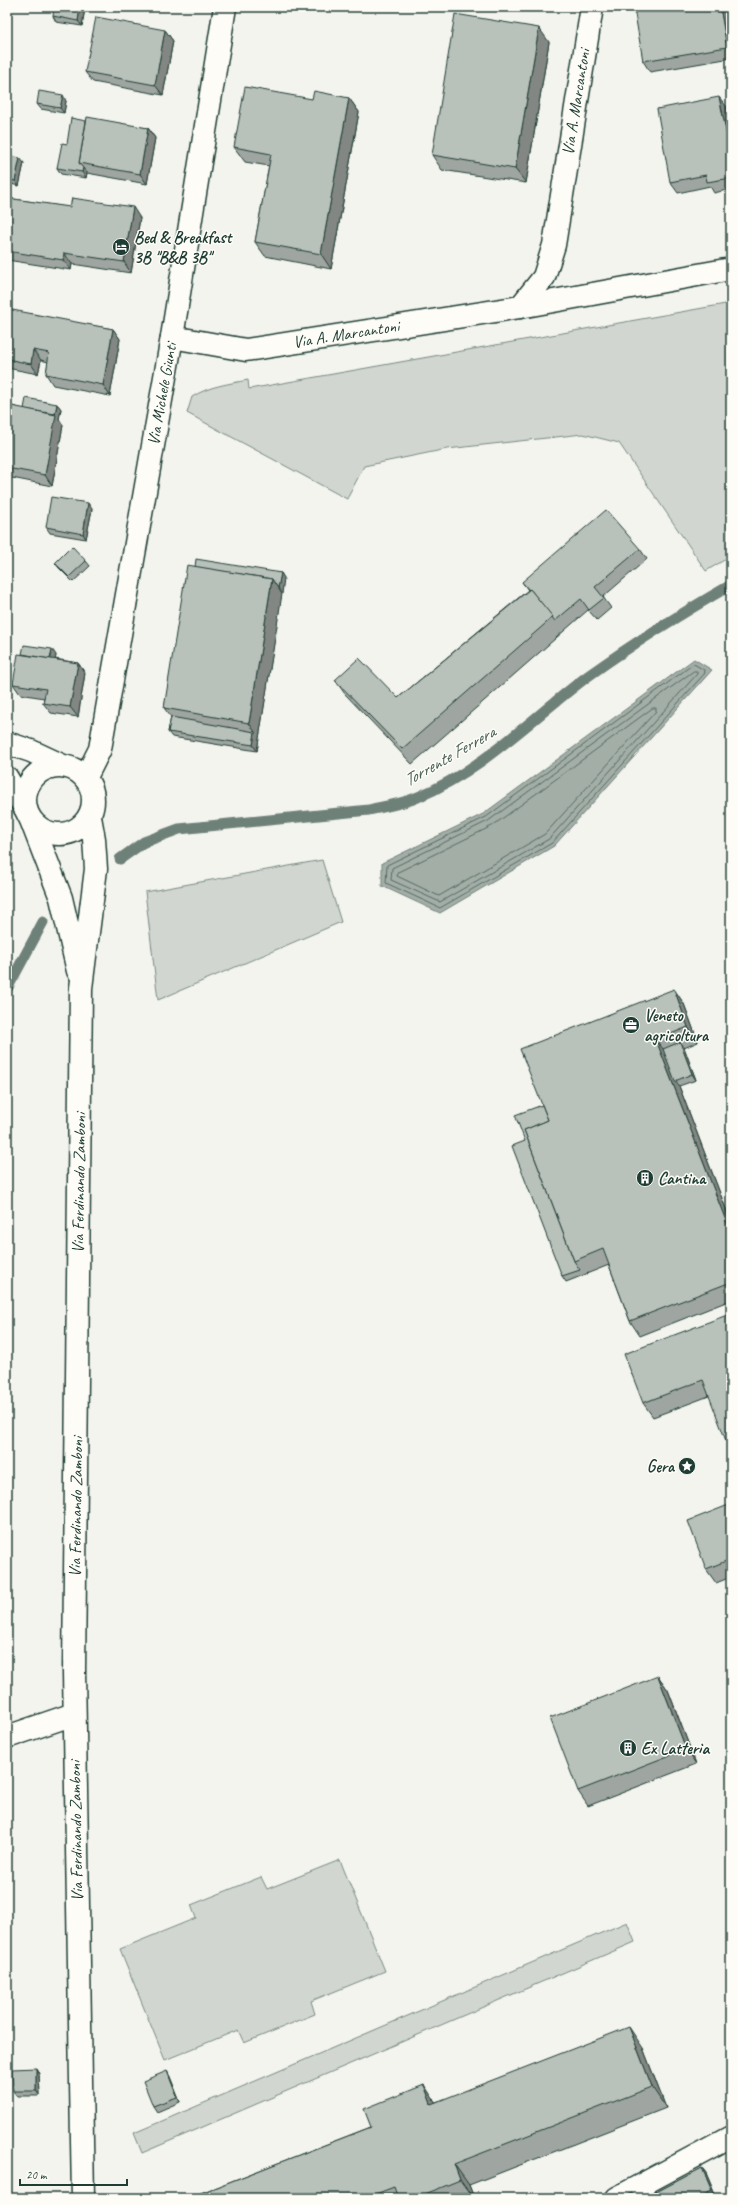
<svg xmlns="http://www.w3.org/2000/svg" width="738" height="2205" font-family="Caveat,sans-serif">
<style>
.green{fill:#d1d6d1;stroke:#788a82}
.water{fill:#a3aea7;stroke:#6e8179}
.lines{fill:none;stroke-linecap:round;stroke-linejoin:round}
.shore{stroke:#546a62;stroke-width:1}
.stream{stroke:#6e8179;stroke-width:11}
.service-casing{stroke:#1f3d34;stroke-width:25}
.minor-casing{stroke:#1f3d34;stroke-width:25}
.tertiary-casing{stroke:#1f3d34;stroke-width:25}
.service{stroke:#fdfcf7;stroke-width:22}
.minor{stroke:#fdfcf7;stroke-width:22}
.tertiary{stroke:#fdfcf7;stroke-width:22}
.wall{fill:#9fa6a1;stroke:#1f3d34}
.shaded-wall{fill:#828783;stroke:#1f3d34}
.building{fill:#b9c1bb;stroke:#1f3d34}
.labels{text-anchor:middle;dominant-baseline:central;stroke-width:3;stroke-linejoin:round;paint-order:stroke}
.street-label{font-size:17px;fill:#1f3d34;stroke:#fdfcf7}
.poi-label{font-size:17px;font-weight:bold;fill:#1f3d34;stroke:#fdfcf7;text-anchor:start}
.water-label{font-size:18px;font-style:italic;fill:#475f56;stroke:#fdfcf7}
</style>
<rect width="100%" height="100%" fill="#f4f4ef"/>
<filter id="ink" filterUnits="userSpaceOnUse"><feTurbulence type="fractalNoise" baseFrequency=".025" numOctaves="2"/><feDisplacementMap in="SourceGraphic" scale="8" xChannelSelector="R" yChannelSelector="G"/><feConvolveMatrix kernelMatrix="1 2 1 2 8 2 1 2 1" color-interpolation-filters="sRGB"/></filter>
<g filter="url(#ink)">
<!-- green -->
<g class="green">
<path d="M731,303v253l-25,15 -87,-128 -36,-9 -136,15 -83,17 -17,33 -160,-86 5,-16c17,-11 36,-13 56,-17l1,9z"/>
<path d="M322,860l19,62 -183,78 -13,-108z"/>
<path d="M340,1860l45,111 -74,30 4,13 -71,29 -6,-13 -73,30 -45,-111 76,-31 -5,-13 70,-28 6,12z"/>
<path d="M627,1922l8,20 -493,211 -8,-20z"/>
</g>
<!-- water -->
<path class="water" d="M694,659l18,11 -158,176 -114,67 -58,-27v-23l101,-49z"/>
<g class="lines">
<!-- shore -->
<g class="shore">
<path d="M694,664l10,6 1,3 -153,170 -112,65 -54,-25 1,-18 99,-48z"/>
<path d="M694,671h3v3l-148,165 -109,63 -49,-22 1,-12 96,-47z"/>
<path d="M653,708h3v3l-111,123 -106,62 -42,-20 1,-4 94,-46z"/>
</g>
<!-- stream -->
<g class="stream">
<path d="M120,859l24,-17 35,-13 190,-19c16,-4 34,-6 49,-13 65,-27 115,-80 170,-121 46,-33 94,-63 143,-91"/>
<path d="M7,989l36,-67"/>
</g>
<defs>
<path id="service" d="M7,1737l67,-23"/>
<g id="minor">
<path d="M520,307l24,-30 10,-32 38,-238"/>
<path d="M172,337l74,13 274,-43 211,-38"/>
<path d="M617,2198l114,-61"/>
</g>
<g id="tertiary">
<path d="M7,743l24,8 30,14"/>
<circle cx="59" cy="800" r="34"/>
<path d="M86,777l14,-28 72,-412 53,-330"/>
<path d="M7,778l19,32"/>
<path d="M31,820l30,78 17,73"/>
<path d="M83,2198l-9,-526 7,-684 15,-119 -2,-30 -4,-22"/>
</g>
</defs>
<!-- service casing -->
<use href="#service" class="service-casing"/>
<!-- minor casing -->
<use href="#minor" class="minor-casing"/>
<!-- tertiary casing -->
<use href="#tertiary" class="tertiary-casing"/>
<!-- service -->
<use href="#service" class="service"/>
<!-- minor -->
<use href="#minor" class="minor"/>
<!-- tertiary -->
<use href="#tertiary" class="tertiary"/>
</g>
<!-- wall -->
<g class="wall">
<path d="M640,7h85l6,33v18l-81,14 -7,-11z"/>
<path d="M85,8l-3,18 -26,-4 -3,-6z"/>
<path d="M165,30l8,11 -10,54 -70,-13 -8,-10z"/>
<path d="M549,42l-23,141 -84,-13 -10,-15z"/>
<path d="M349,98l10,14 -28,157 -66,-13 -10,-14 14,-76 -24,-4 -11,-15 78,-48z"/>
<path d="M66,101l-2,12 -23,-4 -4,-5z"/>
<path d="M7,107l6,15 -6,3z"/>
<path d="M727,107l4,22v60l-17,4 -4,-7 -32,7 -8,-11z"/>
<path d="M86,121l62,7 7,10 -8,46 -60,-11 -1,5 -25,-4 -4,-6 10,-24z"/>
<path d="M7,155l17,8 -5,23 -12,-3z"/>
<path d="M7,198l133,20 -9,55 -59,-9 -1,6 -64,-10z"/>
<path d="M7,311l106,18 7,10 -10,57 -57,-11 -7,-11 2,-12 -7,-2 -3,14 -31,-6z"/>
<path d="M57,404l4,5 -2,10 4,6 -11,61 -45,-9v-72l17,4z"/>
<path d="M92,509l-6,30 -36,-6 -4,-6z"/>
<path d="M640,549l7,10 -44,38 8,11 -14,12 -9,-10 -176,154 -67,-70 -10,-14 63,18 130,-108 -6,-8z"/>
<path d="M86,561l4,5 -17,16 -14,-14 -4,-5z"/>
<path d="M195,567l86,6 3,5 -27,173 -85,-14 -4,-5 3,-15 -7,-9z"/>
<path d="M22,654l34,1 -1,4 23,4 7,10 -7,44 -27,-4 -8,-10 1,-5 -24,-4 -7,-10z"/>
<path d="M674,989l10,15 14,38 -14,6 12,32 -17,6 52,136v78l-91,36 -10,-15 -21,-56 -43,17 -4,-6 -20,-171z"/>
<path d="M727,1315l-18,81 -56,21 -10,-14z"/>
<path d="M731,1504v73l-15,6 -10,-14z"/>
<path d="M658,1676l10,14 28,74 -108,42 -10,-15z"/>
<path d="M643,2048l23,60 -197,77 5,13h-286l183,-71 53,-42 11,17z"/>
<path d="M36,2068l3,6 1,22h-23l-4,-5z"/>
<path d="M167,2071l3,6 10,25 -23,10 -4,-6z"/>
<path d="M702,2168l4,5 10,24 -3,1h-68z"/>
</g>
<!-- shaded-wall -->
<g class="shaded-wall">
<path d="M80,7l5,1 -3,18 -4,-5z"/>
<path d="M720,7h5l6,33v14l-4,-7z"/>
<path d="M539,28l10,14 -23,141 -11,-14z"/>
<path d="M165,30l8,11 -10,54 -8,-10z"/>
<path d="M63,95l3,6 -2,12 -4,-5z"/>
<path d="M719,97l8,10 4,22v26z"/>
<path d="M349,98l10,14 -28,157 -10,-15z"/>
<path d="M7,107l6,15 -6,-9z"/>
<path d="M148,128l7,10 -8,46 -7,-10z"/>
<path d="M20,158l4,5 -5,23 -4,-5z"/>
<path d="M83,168l4,5 -1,5 -4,-6z"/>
<path d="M133,207l7,11 -9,55 -7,-11z"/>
<path d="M64,253l8,11 -1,6 -8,-10z"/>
<path d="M113,329l7,10 -10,57 -7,-11z"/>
<path d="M33,350l8,10 -3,14 -7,-10z"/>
<path d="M57,404l4,5 -2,10 4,6 -11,61 -7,-11z"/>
<path d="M88,503l4,6 -6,30 -3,-5z"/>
<path d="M281,573l3,5 -2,16 -4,-6z"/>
<path d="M272,579l10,15 -25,157 -4,-6 2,-13 -6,-9z"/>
<path d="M52,649l4,6 -2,14 -4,-6z"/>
<path d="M78,663l7,10 -7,44 -8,-10z"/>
<path d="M674,989l10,15 14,38 -10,-15z"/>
<path d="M656,1040l11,14 8,27 4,5 52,136v12z"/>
<path d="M680,1042l4,5 12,33 -4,-6z"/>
<path d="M727,1315l4,5v5z"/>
<path d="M658,1676l10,14 28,74 -10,-15z"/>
<path d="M629,2027l14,21 23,60 -14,-21z"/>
<path d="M36,2068l3,6 1,22 -4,-5z"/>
<path d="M167,2071l3,6 10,25 -3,-5z"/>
<path d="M424,2085l14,21 -7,-2z"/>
<path d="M454,2164l15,21 5,13h-1l-13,-18z"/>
<path d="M702,2168l4,5 10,24 -4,-6z"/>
</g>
<!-- building -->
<g class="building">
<path d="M54,7h26l-2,14 -25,-5z"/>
<path d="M640,7h80l7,40 -84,14 -9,-53z"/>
<path d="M455,14l84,14 -24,141 -83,-14z"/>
<path d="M96,17l69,13 -10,55 -70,-13z"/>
<path d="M245,87l67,12 2,-8 35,7 -28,156 -66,-12 16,-88 -37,-7z"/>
<path d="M39,91l24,4 -3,13 -23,-4z"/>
<path d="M719,97l12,58v23l-24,4 -1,-7 -36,7 -13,-73z"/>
<path d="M87,117l61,11 -8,46 -61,-11z"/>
<path d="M71,118l15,3 -7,42 4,5 -1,4 -25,-4 5,-25 5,1z"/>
<path d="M7,155l13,3 -5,23 -8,-2z"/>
<path d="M7,198l63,9 2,-9 61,9 -9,55 -60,-9 -1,7 -56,-9z"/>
<path d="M7,309l106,20 -10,56 -57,-11 3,-21 -16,-3 -2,14 -24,-5z"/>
<path d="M26,398l31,6 -2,10 -31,-5z"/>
<path d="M7,405l49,10 -11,60 -38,-7z"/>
<path d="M51,497l37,6 -5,31 -37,-7z"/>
<path d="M606,510l34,39 -45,38 9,11 -15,12 -8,-11 -26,22 -25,-32 -1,1 -7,-8z"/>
<path d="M72,546l14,15 -17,16 -14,-14z"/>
<path d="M196,559l85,14 -3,15 -6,-9 -77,-12z"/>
<path d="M187,565l85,14 -23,144 -85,-15z"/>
<path d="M530,589l23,28 -151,132 -67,-69 24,-22 39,40z"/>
<path d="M24,645l28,4 -2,10 -28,-5z"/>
<path d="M18,654l60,9 -8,44 -27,-4 3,-14 -33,-5z"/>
<path d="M171,717l84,15 -2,13 -85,-13z"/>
<path d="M674,989l14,38 -32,13 75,194v48l-101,39 -27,-72 -29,12 -50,-131 24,-10 -28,-71z"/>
<path d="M680,1042l12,32 -17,7 -12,-32z"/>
<path d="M542,1105l6,15 -24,10 50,131 6,9 -18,6 -50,-130 13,-5 -10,-26z"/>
<path d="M727,1315l4,10v129l-28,-74 -60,23 -19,-49z"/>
<path d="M731,1504v55l-25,10 -18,-48z"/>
<path d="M731,1619v13l-4,-11z"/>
<path d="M658,1676l28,73 -108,42 -28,-73z"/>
<path d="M629,2027l23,60 -198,77 6,16 -45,18h-17l-4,-11 -29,11h-177l183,-71 -7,-18 60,-24 7,19z"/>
<path d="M36,2068v23h-23l-1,-22z"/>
<path d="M167,2071l10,26 -24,9 -10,-25z"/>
<path d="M702,2168l10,23 -15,7h-52z"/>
<path d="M632,2193l2,5h-12z"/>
</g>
</g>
<!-- icons -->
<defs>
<symbol id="hotel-disc" viewBox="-11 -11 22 22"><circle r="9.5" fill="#1f3d34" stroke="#fdfcf7"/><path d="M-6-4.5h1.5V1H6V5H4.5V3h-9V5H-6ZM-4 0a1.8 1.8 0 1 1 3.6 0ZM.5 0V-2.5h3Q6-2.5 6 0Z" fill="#fff"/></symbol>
<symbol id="office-disc" viewBox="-11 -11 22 22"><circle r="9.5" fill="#1f3d34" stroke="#fdfcf7"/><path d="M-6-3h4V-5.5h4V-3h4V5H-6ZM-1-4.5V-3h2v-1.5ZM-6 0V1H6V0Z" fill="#fff"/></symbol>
<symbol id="building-disc" viewBox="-11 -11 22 22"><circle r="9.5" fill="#1f3d34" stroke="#fdfcf7"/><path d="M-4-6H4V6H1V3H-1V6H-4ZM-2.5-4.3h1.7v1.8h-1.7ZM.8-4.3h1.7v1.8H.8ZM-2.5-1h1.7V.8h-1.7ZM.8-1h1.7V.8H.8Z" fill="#fff"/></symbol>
<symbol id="sight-disc" viewBox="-11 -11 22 22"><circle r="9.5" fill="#1f3d34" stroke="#fdfcf7"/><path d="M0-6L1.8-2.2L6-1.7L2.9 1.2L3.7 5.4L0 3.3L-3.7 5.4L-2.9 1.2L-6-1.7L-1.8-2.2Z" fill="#fff"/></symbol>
</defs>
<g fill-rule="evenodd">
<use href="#hotel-disc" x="111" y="237" width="20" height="20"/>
<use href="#office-disc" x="621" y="1015" width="20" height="20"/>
<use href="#building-disc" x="635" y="1168" width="20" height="20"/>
<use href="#sight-disc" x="677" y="1456" width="20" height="20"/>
<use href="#building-disc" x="618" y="1738" width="20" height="20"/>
</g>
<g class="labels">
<!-- street labels -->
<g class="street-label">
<text transform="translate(576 102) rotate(-81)">Via A. Marcantoni</text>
<text transform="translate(346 334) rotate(-9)">Via A. Marcantoni</text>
<text transform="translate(162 394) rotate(-80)">Via Michele Giunti</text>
<text transform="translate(79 1183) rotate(-89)">Via Ferdinando Zamboni</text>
<text transform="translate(76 1507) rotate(-89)">Via Ferdinando Zamboni</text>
<text transform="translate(76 1831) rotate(-91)">Via Ferdinando Zamboni</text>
</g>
<!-- poi labels -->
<g class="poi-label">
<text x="134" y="237">Bed &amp; Breakfast<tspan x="134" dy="20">3B "B&amp;B 3B"</tspan></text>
<text x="644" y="1015">Veneto<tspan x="644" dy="20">agricoltura</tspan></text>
<text x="658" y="1178">Cantina</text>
<text x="674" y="1466" text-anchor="end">Gera</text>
<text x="641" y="1748">Ex Latteria</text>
</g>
<!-- water labels -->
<g class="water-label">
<text transform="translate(449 756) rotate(-30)">Torrente Ferrera</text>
</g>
</g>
<!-- margin -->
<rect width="738" height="2205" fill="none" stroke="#fdfcf7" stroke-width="24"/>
<rect x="12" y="12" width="714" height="2181" fill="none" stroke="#1f3d34" stroke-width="1.5" filter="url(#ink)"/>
<!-- scale -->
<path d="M20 2179v6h107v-6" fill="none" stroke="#1f3d34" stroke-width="2"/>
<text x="26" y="2179" font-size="12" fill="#1f3d34" stroke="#fdfcf7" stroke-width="3" paint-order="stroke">20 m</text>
</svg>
